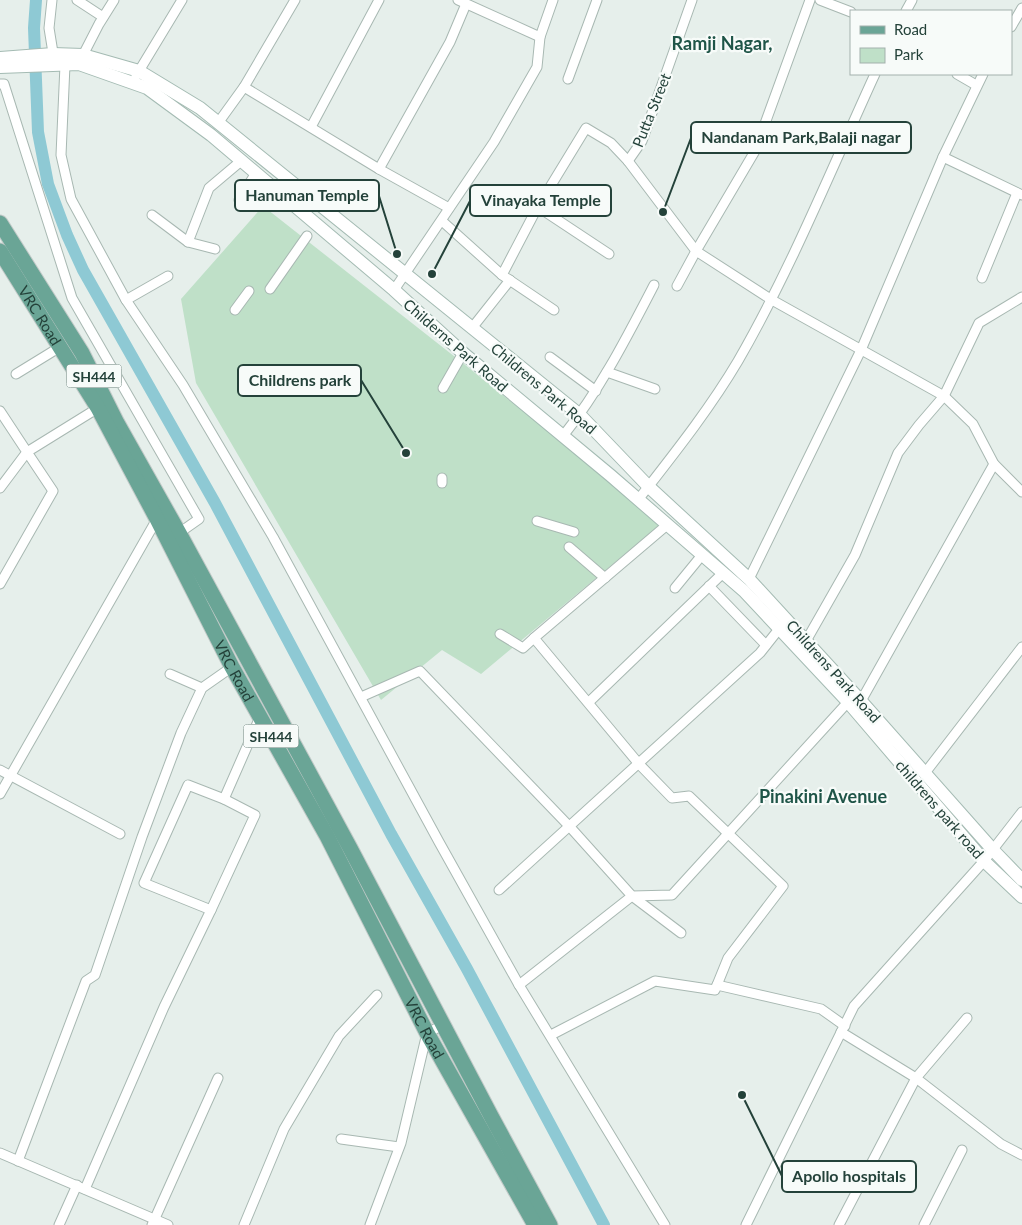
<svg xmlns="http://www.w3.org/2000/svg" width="1022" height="1225" font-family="Lato,sans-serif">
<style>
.green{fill:#bfe0c8}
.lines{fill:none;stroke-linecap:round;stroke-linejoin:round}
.canal{stroke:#8ec9d4;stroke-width:12}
.street-casing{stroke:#a8b8b2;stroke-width:11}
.secondary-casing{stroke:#a4bbb3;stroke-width:14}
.primary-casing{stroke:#c2cac8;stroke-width:17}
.street{stroke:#fff;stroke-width:9}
.secondary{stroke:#fff;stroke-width:12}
.primary{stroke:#6aa596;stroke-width:15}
.labels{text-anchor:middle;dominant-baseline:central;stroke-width:4.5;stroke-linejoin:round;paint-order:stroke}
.shield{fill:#f7fbf9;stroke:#637a73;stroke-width:1}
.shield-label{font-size:14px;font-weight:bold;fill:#24423a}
.street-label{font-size:15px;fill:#24423a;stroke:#f7fbf9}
.quarter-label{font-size:18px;font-weight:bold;fill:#1f5548;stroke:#f7fbf9}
.leader{fill:none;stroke:#24423a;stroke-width:2}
.callout-dot{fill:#24423a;stroke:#f7fbf9;stroke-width:2}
.callout{fill:#f7fbf9;stroke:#24423a;stroke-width:2}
.callout-label{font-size:16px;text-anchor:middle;font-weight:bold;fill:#24423a}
</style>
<rect width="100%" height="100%" fill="#e6efeb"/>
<!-- green -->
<path class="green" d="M263,206l201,158 198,159 -181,151 -39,-24 -61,50 -185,-317 -15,-84z"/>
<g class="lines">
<!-- canal -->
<path class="canal" d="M36,0l-2,28 4,104 10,52 19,51 16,35 132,233 176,331 76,135 137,256"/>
<defs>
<g id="street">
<path d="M52,0l-3,28 5,31"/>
<path d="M77,0l26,17"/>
<path d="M458,0l82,37"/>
<path d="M820,0l31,12"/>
<path d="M906,11l6,-11"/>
<path d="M1011,27l11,-19"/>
<path d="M81,59l18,-35 15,-24"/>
<path d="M65,65l-4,90 10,44 55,101 57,85 90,152 166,305 80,143 146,240"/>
<path d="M957,74l19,11"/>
<path d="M136,76l46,-76"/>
<path d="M568,79l29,-79"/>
<path d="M0,84h4l68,214 127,221 -20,14"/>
<path d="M244,87l135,82 70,39"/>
<path d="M218,123l26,-36 51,-87"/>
<path d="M311,127l68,-127"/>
<path d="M943,157l79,38"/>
<path d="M628,161l14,-20 50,-141"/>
<path d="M379,169l71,-127 16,-38"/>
<path d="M239,200l17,-27"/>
<path d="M538,207l71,47"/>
<path d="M152,215l36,27 27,7"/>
<path d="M442,221l60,54 34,-65 50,-82 25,15 17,18 68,90 76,49 172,96 29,28 21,40 28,28"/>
<path d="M188,242l21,-54 32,-27"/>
<path d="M502,275l52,35"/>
<path d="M982,278l35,-85"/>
<path d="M677,286l19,-35 59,-100 55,-151"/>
<path d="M270,289l37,-53"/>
<path d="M394,290l100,-148 43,-75 3,-30 13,-37"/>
<path d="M126,300l42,-24"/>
<path d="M235,310l14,-19"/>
<path d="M472,328l38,-48"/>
<path d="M550,357l46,34"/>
<path d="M607,372l48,17"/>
<path d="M16,374l44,-27"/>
<path d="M443,388l20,-35"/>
<path d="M0,411l27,41 -27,36"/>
<path d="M563,436c37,-46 64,-99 91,-151"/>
<path d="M442,478v5"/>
<path d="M638,500c35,-45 71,-90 100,-139 53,-92 93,-191 137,-287"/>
<path d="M537,521l37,11"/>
<path d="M569,547l36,31"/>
<path d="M749,579l112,-229 82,-193 40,-83"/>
<path d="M0,584l53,-93 -26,-39 71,-44"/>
<path d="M709,586l57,59"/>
<path d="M675,588l27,-33"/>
<path d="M500,634l23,14 11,-10"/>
<path d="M806,641l49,-86 43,-102 21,-28 25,-29 35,-73 43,-26"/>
<path d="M170,674l32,14"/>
<path d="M361,697l59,-26 150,156 62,69 40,-1 176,-193"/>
<path d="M861,701l133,-237"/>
<path d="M589,702l134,-129"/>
<path d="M0,770l120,64"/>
<path d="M925,773l97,-126"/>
<path d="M0,794l157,-275"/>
<path d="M499,890l261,-237 19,-24"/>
<path d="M211,910l44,-95 -31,-16"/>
<path d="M519,985l113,-89 49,37"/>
<path d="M717,985l104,24 24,17"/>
<path d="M841,1032l75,46 85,66 21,11"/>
<path d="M551,1035l104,-54 60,9 13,-32 55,-72 -94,-90 -17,2 -33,-34 -105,-126 133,-113"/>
<path d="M341,1139l58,8"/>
<path d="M0,1153l168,72"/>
<path d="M18,1161l68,-180 9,-6 47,-138 39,-104 21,-45 30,-21"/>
<path d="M85,1189l79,-182 47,-97 -67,-27 44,-98 36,14 36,-82"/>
<path d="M59,1225l18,-40"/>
<path d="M152,1225l66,-147"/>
<path d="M244,1225l40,-96 55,-93 38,-41"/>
<path d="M370,1225l31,-82 26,-110 16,-8"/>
<path d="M746,1225l108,-219 130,-145 38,-49"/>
<path d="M839,1225l77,-147 51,-60"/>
<path d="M924,1225l38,-75"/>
</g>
<g id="secondary">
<path d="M0,58l53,-4 30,1 56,16 61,37 380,307 69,72 100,92 112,122 132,149 29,30"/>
<path d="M0,67l79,-3 68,24 64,47 183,155 69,63 147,122 134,116 104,111 136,159 38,36"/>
</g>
<g id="primary">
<path d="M0,223l82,130 35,70 62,110 171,315 141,268 59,109"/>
<path id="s1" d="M0,251l98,157 59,111 75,148 95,169 100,197 108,192"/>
</g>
</defs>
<!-- street casing -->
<use href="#street" class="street-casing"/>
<!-- secondary casing -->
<use href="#secondary" class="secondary-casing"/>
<!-- primary casing -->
<use href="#primary" class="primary-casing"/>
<!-- street -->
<use href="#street" class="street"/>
<!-- secondary -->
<use href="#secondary" class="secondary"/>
<!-- primary -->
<use href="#primary" class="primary"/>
</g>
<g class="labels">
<!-- shield labels -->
<g class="shield">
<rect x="66.5" y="364.5" width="55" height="23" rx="4"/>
<rect x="243.5" y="724.5" width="55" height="23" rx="4"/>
</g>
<g class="shield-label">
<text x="94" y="376">SH444</text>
<text x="271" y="736">SH444</text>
</g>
<!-- street labels -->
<g class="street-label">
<text transform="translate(651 110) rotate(-68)">Putta Street</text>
<text stroke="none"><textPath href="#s1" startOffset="76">VRC Road</textPath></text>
<text transform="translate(456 345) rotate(41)">Childerns Park Road</text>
<text transform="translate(544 388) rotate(40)">Childrens Park Road</text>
<text stroke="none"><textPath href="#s1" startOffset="481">VRC Road</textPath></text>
<text transform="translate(834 671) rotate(48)">Childrens Park Road</text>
<text transform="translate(940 809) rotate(49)">childrens park road</text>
<text stroke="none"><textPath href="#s1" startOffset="886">VRC Road</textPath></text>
</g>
<!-- quarter labels -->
<g class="quarter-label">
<text x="722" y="43">Ramji Nagar,</text>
<text x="823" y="796">Pinakini Avenue</text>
</g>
</g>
<!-- callouts -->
<path class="leader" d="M663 212L691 138M397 254L379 196M432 274L470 201M406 453L361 380M742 1095L782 1176"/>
<g class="callout-dot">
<circle cx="663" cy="212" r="5"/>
<circle cx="397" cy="254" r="5"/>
<circle cx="432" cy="274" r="5"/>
<circle cx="406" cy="453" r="5"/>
<circle cx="742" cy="1095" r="5"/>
</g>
<g class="callout">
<rect x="691" y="122" width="220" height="31" rx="5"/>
<rect x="235" y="180" width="144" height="31" rx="5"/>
<rect x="470" y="185" width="141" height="31" rx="5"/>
<rect x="238" y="365" width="123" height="31" rx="5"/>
<rect x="782" y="1161" width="134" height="31" rx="5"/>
</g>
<g class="callout-label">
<text x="801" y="143">Nandanam Park,Balaji nagar</text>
<text x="307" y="201">Hanuman Temple</text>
<text x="541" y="206">Vinayaka Temple</text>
<text x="300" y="386">Childrens park</text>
<text x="849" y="1182">Apollo hospitals</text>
</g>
<!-- legend -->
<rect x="850" y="10" width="162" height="65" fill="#f7fbf9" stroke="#a3b1ad"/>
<rect x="860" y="26" width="25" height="8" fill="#6aa596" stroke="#a3b1ad"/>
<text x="894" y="35" font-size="15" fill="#24423a">Road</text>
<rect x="860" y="48" width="25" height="15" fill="#bfe0c8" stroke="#a3b1ad"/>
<text x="894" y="60" font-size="15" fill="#24423a">Park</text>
</svg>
